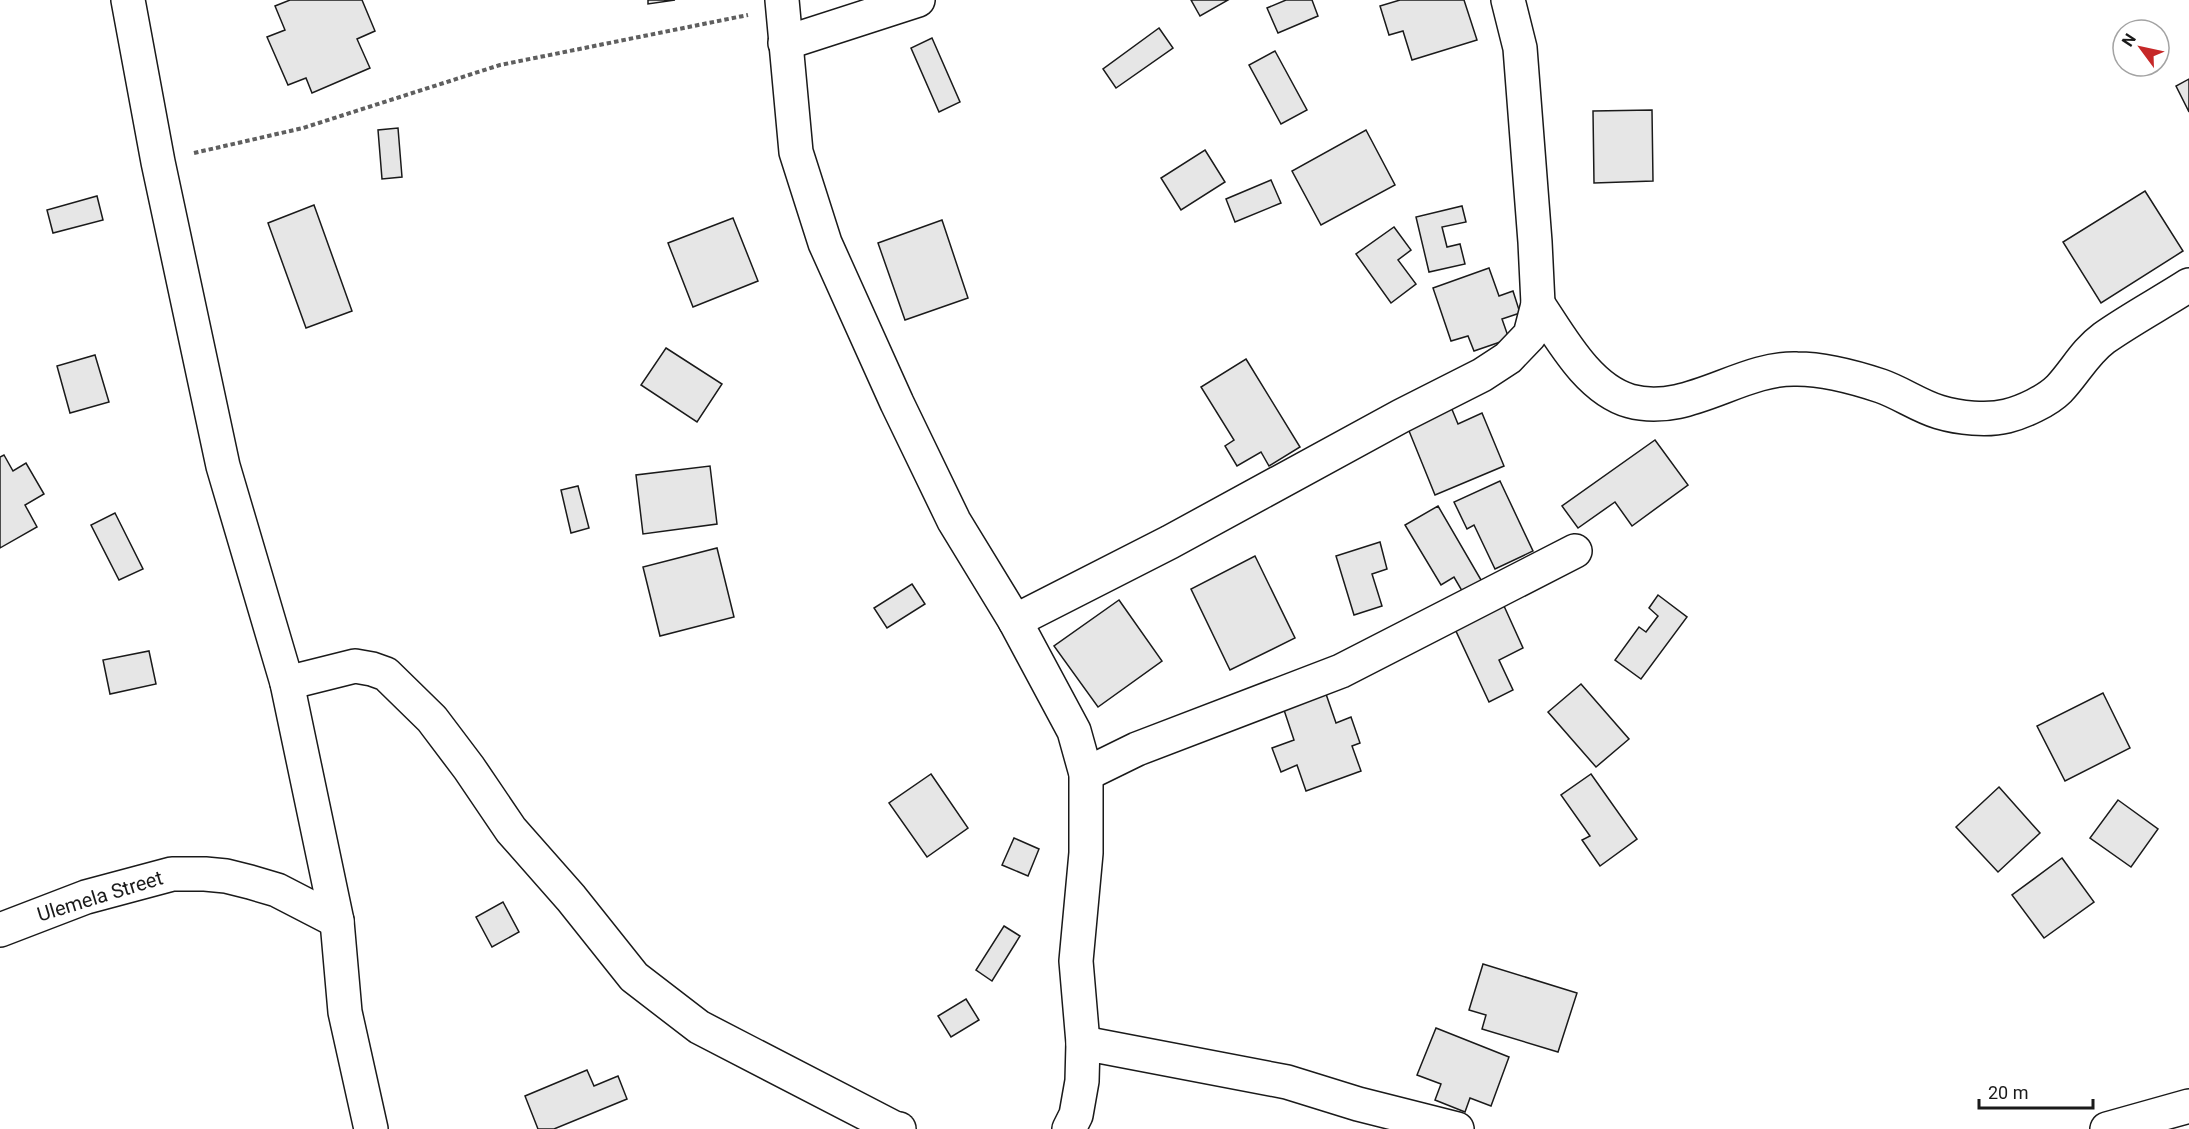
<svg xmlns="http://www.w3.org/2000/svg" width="2189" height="1129" font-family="Roboto,sans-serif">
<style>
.building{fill:#e6e6e6;stroke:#1a1a1a;stroke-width:1.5}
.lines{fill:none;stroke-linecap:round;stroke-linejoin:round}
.street-casing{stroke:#1a1a1a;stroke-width:36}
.secondary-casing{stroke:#1a1a1a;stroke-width:36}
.path{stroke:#5f5f5f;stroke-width:4;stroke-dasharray:4.5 3;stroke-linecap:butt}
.street{stroke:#fff;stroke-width:33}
.secondary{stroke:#fff;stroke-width:33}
.labels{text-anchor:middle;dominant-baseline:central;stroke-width:4.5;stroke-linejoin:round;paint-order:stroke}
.street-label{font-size:20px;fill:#1a1a1a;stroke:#fff}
</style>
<rect width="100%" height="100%" fill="#fff"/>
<!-- building -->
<g class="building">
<path d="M290,0h72l13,31 -18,8 13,29 -58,25 -6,-15 -18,7 -21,-48 18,-7 -10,-24z"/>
<path d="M648,0h27l-27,4z"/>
<path d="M1191,0h37l-28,16z"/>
<path d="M1286,0h26l6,16 -40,17 -11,-25z"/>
<path d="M1400,0h64l13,40 -65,20 -9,-29 -14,4 -9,-29z"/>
<path d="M1159,28l14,20 -57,40 -13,-19z"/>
<path d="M932,38l28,64 -21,10 -28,-64z"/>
<path d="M1275,51l32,59 -26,14 -32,-59z"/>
<path d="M2189,79v33l-13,-26z"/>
<path d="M1652,110l1,71 -59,2 -1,-72z"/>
<path d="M398,128l4,49 -20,2 -4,-49z"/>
<path d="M1366,130l29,55 -74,40 -29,-54z"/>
<path d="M1205,150l20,32 -44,28 -20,-32z"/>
<path d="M1271,180l10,23 -46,19 -9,-23z"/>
<path d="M2145,191l38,60 -82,52 -38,-61z"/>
<path d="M97,196l6,24 -50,13 -6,-23z"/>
<path d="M314,205l38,106 -46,17 -38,-105z"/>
<path d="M1462,206l4,16 -24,5 5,20 13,-3 5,20 -36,8 -13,-55z"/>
<path d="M733,218l25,63 -65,26 -25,-64z"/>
<path d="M942,220l26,78 -63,22 -27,-77z"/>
<path d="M1394,227l17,23 -13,10 18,24 -25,19 -35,-49z"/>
<path d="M1489,268l10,28 14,-5 7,22 -18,6 7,20 -35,12 -6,-15 -17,5 -18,-53z"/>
<path d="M666,348l56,36 -25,38 -56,-37z"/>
<path d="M95,355l14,47 -39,11 -13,-47z"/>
<path d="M1246,359l54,88 -31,19 -8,-14 -24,14 -12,-20 9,-6 -33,-53z"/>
<path d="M1451,407l7,17 24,-11 22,53 -69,29 -28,-69z"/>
<path d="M1655,440l33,45 -56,41 -17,-24 -37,26 -16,-22z"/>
<path d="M4,455l9,16 13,-8 18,31 -19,11 12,22 -37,21v-91z"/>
<path d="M710,466l7,58 -74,10 -7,-59z"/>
<path d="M1500,481l33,70 -38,18 -21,-44 -7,4 -13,-27z"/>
<path d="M578,486l11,42 -18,5 -10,-43z"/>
<path d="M1438,506l46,79 -19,11 -11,-19 -13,8 -36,-60z"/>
<path d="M115,513l28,56 -24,11 -28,-55z"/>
<path d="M1380,542l7,27 -15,5 10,32 -28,9 -18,-59z"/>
<path d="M717,548l17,69 -74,19 -17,-69z"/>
<path d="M1255,556l40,82 -65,32 -39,-81z"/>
<path d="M912,584l13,20 -38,24 -13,-20z"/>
<path d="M1658,595l29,22 -46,62 -26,-19 24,-33 7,5 12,-16 -9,-8z"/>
<path d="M1119,600l43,61 -64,46 -44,-61z"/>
<path d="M1504,606l19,42 -24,12 14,30 -24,12 -34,-73z"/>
<path d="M149,651l7,33 -46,10 -7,-34z"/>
<path d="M1581,684l48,55 -33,28 -48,-55z"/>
<path d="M2103,693l27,55 -65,33 -28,-55z"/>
<path d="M1326,694l10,29 15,-6 9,26 -8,3 9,25 -55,20 -9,-26 -16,7 -9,-24 22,-8 -10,-30z"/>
<path d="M931,774l37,54 -41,29 -38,-54z"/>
<path d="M1591,774l46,65 -37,27 -18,-26 8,-4 -29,-41z"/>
<path d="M1999,787l41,46 -42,39 -42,-45z"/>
<path d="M2118,800l40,29 -27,38 -41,-29z"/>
<path d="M1014,838l25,11 -11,27 -26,-11z"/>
<path d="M2062,858l32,44 -50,36 -32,-43z"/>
<path d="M503,902l16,30 -27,15 -16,-30z"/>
<path d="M1004,926l16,10 -28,45 -16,-11z"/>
<path d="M1483,964l94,29 -19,59 -76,-23 4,-14 -17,-5z"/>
<path d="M966,999l13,21 -28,17 -13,-21z"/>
<path d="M1436,1028l73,29 -18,49 -21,-8 -5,14 -30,-12 6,-16 -24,-9z"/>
<path d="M587,1070l7,16 24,-10 9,23 -73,30h-16l-13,-33z"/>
</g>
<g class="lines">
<defs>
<g id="street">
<path d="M782,0l14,152 29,91 72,160 57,118 61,100 59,110 12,43v79l-10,108 7,82 -1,38 -6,34 -7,14"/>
<path d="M785,43l133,-43"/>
<path d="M1538,304c23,34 50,85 92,97 58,16 110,-34 167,-32 26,0 60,9 84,17 20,7 38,20 58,26 20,6 48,9 68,4 16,-4 40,-15 52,-27 16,-17 26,-37 45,-51 27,-19 57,-35 85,-53"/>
<path d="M1015,621l155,-79 231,-126 81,-41 26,-17 22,-23 8,-31 -3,-62 -15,-194 -12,-48"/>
<path d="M287,683l68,-17 17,3 14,5 46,45 37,49 42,62 60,68 63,79 65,50 197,102"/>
<path d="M1086,774l51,-25 204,-78 234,-120"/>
<path d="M0,930l86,-33 86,-23h33l21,2 24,6 27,8 60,31"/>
<path d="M1083,1043l204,39 71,22 99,25"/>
<path d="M2107,1129l82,-23"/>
</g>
<g id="secondary">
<path d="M128,0l30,162 65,304 64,217 50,238 8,91 26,117"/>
<path d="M895,1129h4"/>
</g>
</defs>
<!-- street casing -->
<use href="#street" class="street-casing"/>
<!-- secondary casing -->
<use href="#secondary" class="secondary-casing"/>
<!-- path -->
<path class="path" d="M194,153l109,-25 197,-63 248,-50"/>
<!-- street -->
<use href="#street" class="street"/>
<!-- secondary -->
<use href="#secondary" class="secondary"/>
</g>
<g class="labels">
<!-- street labels -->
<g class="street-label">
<text transform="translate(100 896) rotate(-17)">Ulemela Street</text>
</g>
</g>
<!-- north arrow -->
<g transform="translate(2141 48) rotate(303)"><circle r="28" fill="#ffffff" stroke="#a3a3a3" stroke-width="1.5"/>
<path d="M0-4.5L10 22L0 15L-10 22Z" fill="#c62828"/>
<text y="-9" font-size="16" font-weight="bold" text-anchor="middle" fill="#1a1a1a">N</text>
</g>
<!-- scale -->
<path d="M1979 1099v9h114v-9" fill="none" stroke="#1a1a1a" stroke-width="3"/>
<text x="1988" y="1099" font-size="18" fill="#1a1a1a" stroke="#ffffff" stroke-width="4.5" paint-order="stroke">20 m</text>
</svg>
